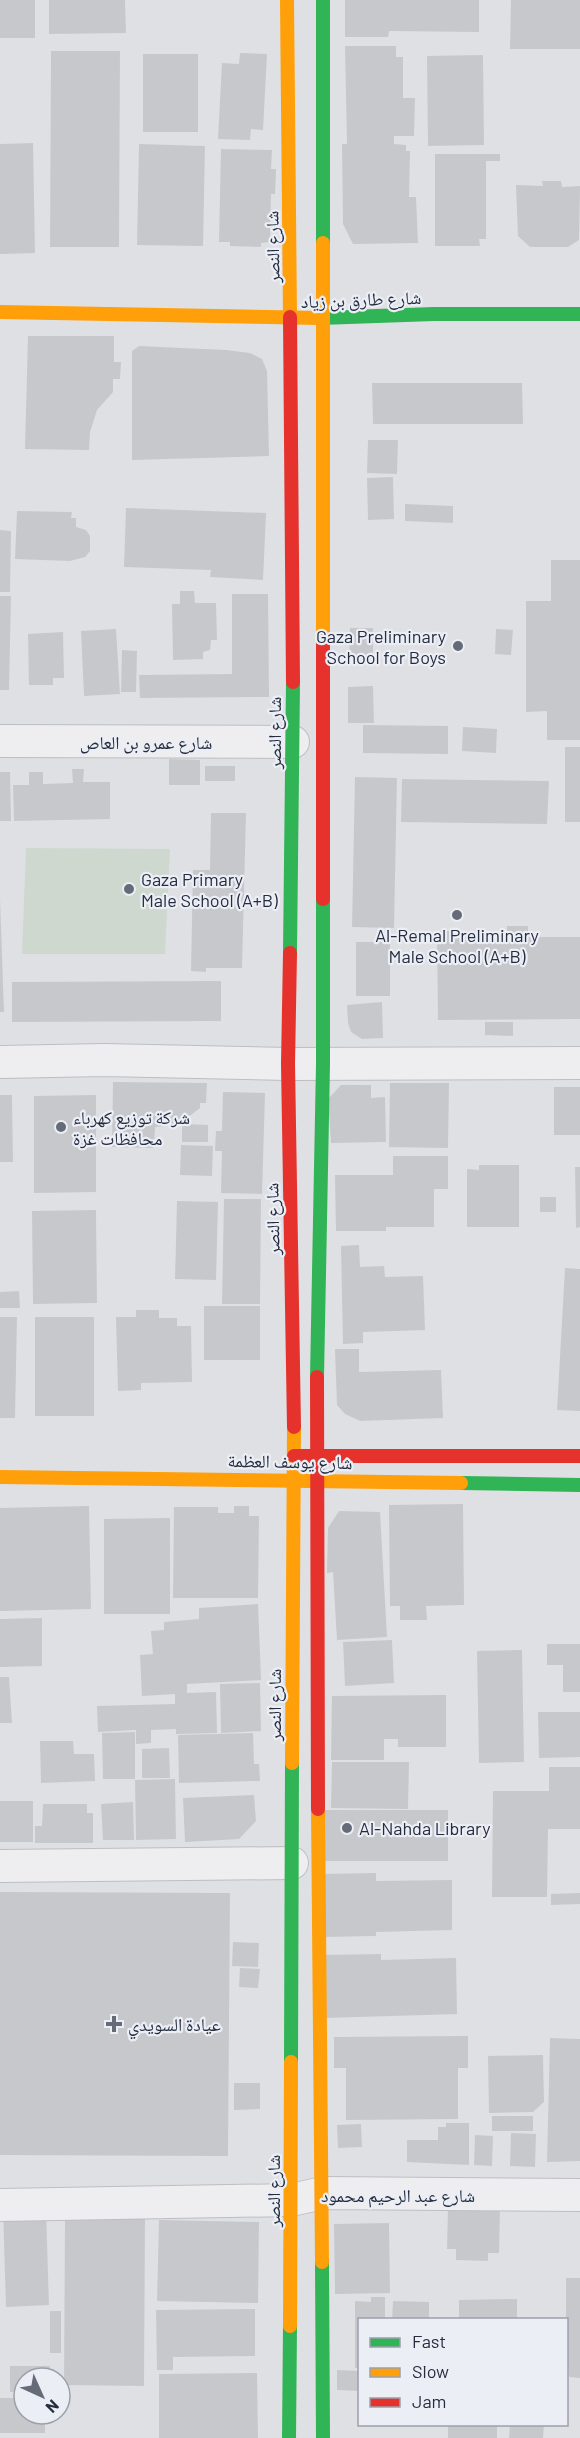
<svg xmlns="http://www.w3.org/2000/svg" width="580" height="2438" font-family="Barlow,'Noto Naskh Arabic',sans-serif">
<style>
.green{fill:#ced8cf}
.building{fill:#c7c8cc}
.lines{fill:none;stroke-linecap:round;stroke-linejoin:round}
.street-casing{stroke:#bdbec2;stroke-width:34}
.street{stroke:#eeeef1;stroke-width:32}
.fast{stroke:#30b455;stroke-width:14}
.slow{stroke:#ff9f0a;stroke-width:14}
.jam{stroke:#e5322d;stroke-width:14}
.poi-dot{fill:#666b78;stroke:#ebeef5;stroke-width:2}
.labels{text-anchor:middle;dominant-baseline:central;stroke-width:4.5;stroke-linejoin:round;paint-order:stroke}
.street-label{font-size:18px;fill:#252c3e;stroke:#ebeef5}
.poi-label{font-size:18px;fill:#252c3e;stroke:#ebeef5;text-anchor:start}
</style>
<rect width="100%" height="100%" fill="#dfe0e4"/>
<!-- green -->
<path class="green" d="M26,848l144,1 -5,105h-143z"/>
<!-- building -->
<g class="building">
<rect x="0" y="0" width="35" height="38"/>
<path d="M49,0h76l1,33 -77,1z"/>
<path d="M345,0h134v32l-90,-1 -1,6h-43z"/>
<path d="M511,0h69v49h-70z"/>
<path d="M345,46h51v11h7v41h12l-1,38h-20v8l12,1v6h4l-1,46h7l2,46 -65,1 -10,-20 -1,-80h5z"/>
<path d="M51,51h69l-1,196h-69z"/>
<path d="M240,53l27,1 -4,76 -12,-1 -1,11 -32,-1 4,-76 17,1z"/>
<rect x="143" y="54" width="55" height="78"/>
<path d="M483,55l1,90 -56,1 -1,-90z"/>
<path d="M33,143l2,110 -35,1v-110z"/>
<path d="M139,144l66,2 -2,100 -66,-1z"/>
<path d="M221,149l51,1 -1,19h5l-1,25h-4l-1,48 -9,1v4l-31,-1v-4h-11z"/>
<path d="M435,154h65v7h-14v78h-7l1,7h-45z"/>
<path d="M542,181h19l1,6 18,-1 -1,54 -11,7h-38l-12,-11 -2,-51 27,1z"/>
<path d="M28,336h86v26h7l-1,17h-7v13l-16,18 -7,22 -1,18 -64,-1z"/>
<path d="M139,346l87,4 24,3 12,6 5,12 2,85 -137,4v-109z"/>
<path d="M372,383h150l1,41h-150z"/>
<path d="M368,440h30l-1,34 -30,-1z"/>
<path d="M393,477l1,42 -26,1 -1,-42z"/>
<path d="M405,504l48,2v17l-48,-2z"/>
<path d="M126,508l140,5 -3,67 -53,-3 1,-7 -87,-3z"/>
<path d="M17,511l55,1 -1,6h5v9l10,3 4,6v15l-5,6 -15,4 -55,-2z"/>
<path d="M0,530l11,1 -1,61h-10z"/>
<path d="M551,560h29v180h-33v-29l-21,1v-111h25z"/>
<path d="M180,591h14l1,12h21l1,37h-6l-1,10 -7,2v7l-30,1 -1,-56h8z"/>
<path d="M232,594h36l1,103 -129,1 -1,-23 93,-1z"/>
<path d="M0,596h11l-2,94h-9z"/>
<path d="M350,628h23v35l-24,-1z"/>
<path d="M116,629l4,65 -36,2 -3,-65z"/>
<path d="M496,629l17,1 -2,25 -16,-1z"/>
<path d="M63,632l1,46h-11v7h-24l-1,-51z"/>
<path d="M122,650l15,1 -1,41h-15z"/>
<path d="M373,686l1,37h-26v-36z"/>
<path d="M363,725l85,1v28l-85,-1z"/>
<path d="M463,727l34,2 -1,24 -34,-2z"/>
<rect x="565" y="747" width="15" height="75"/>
<path d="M169,759l31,1v25h-31z"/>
<rect x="205" y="766" width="30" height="15"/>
<path d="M72,769h12l-1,13h27v37l-96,2 -1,-36h16v-13h14v12l30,-1z"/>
<path d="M0,772h10l1,49h-11z"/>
<path d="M355,777l42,1 -3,150 -42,-1z"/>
<path d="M402,779l147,2 -2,43 -146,-2z"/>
<path d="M211,813h35l-4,155h-36v4l-15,-1 2,-101h17z"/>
<path d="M0,898l4,114h-4z"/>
<path d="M507,926h21v11h52v82l-142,1 -1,-89h32v7h38z"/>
<rect x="356" y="942" width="34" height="54"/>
<path d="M221,981v40l-209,1v-40z"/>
<path d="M382,1002l1,36 -21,1 -11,-7 -3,-9 -1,-18z"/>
<path d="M485,1022h28v14l-28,-1z"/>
<path d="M113,1082l94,1 -1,20h-6v5l-22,17 -23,2 -1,21 -42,-1z"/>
<path d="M390,1083h59l-1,65 -59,-1z"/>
<path d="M341,1085h30v13l14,-1 1,45 -55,1 -3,-44z"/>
<rect x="554" y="1087" width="26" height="48"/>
<path d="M223,1092l42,1 -3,101 -41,-1 1,-42h-7l1,-20h6z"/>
<path d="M0,1095h12l1,67h-13z"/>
<path d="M96,1095v97l-62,1v-97z"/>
<path d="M182,1124l26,1v17h-26z"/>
<path d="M181,1145l32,1 -1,30 -32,-1z"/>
<path d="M393,1156h55v33h-14v38h-48v4h-50l-1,-56h58z"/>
<path d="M479,1165h40v62h-52v-58l12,1z"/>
<path d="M575,1167h5v60l-4,1z"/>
<rect x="540" y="1197" width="16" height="15"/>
<path d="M224,1199h37l-1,105h-38z"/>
<path d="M177,1201l41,1 -2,78 -41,-1z"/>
<path d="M96,1210l1,93 -64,1 -1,-93z"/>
<path d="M359,1245l1,22 24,-1 1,11 38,-1 2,54 -62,2v11l-20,1 -2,-98z"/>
<path d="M565,1268l15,1v142l-23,-1z"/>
<path d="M19,1291l1,17h-20v-16z"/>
<rect x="204" y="1306" width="56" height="54"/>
<path d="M136,1310h23v8h18v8h14l1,56 -51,1v7l-23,1 -2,-74h20z"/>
<path d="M0,1317h17l-2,101h-15z"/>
<rect x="35" y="1317" width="59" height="99"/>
<path d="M335,1349h24v23l82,-2 2,48 -83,3 -15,-7 -8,-9z"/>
<path d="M463,1504l1,101 -38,1 1,14h-27v-14h-10l-1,-101z"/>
<path d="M89,1506l2,103 -91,2v-103z"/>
<path d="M234,1506h15v10h10l-1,82h-85l1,-91h44v6h16z"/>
<path d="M339,1511l41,1 7,125 -50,3 -4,-68 -6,1 1,-45z"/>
<path d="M170,1518v96h-66v-95z"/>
<path d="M258,1604l3,76 -74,4v9l29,-1 1,41 -41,1v-5l-25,1v13l-15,1v-14l-38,2 -1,-26 78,-2v-10l-33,2 -2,-41 13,-1 -2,-23 13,-1v-8l35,-3v-11z"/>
<path d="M42,1618v48l-42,1v-48z"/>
<path d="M392,1640l2,43 -49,3 -2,-44z"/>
<path d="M547,1644h33v48h-17v-27h-16z"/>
<path d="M522,1650l2,112 -45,1 -2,-112z"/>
<path d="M0,1677h9l3,46h-12z"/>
<path d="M260,1683l1,48 -40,2 -1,-49z"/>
<path d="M446,1695v52h-48v-8h-14v21h-53l1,-64z"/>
<path d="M538,1712h42v45l-41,1z"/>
<path d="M135,1732v47h-32l-1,-46z"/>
<path d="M253,1733l1,31h5l1,17 -81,2 -1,-48z"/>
<path d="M40,1741h33l1,13h20l1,27 -54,2z"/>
<path d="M169,1748l1,30h-28v-29z"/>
<path d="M332,1762h77l-1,47 -77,-1z"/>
<path d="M549,1767h31v62h-32l-1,68h-55l1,-106h56z"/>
<path d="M175,1779l1,60 -40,1 -1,-60z"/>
<path d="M254,1795l2,26 -17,18 -54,3 -2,-44z"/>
<rect x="0" y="1801" width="33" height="41"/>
<path d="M133,1802l1,38h-31l-2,-36z"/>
<path d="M43,1804h44v9h6v30h-58v-17h7z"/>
<path d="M323,1810h125v51h-126z"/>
<path d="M376,1873v8l76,-1v50l-76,2v4l-51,1 -1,-63z"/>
<path d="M0,1892l230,1 -2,263 -228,-1z"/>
<path d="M580,1893v11l-29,1v-11z"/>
<path d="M233,1942l26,1 -1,24 -26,-1z"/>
<path d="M381,1954v6l75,-2 1,56 -131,4 -2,-63z"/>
<path d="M240,1968l20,1 -2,19 -19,-1z"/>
<path d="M468,2036v32h-10v51l-112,1v-52h-12v-31z"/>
<path d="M550,2038l30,1v122l-33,1z"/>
<path d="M543,2055l1,47 -11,10 -44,1 -1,-57z"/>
<path d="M234,2083h26v26l-26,1z"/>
<rect x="492" y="2116" width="41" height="15"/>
<path d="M446,2123h23v42l-62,-3v-22h31v-13h8z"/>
<path d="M361,2124l1,23 -24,1 -1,-23z"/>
<path d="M511,2133l25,1 -1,33 -25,-1z"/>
<path d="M475,2135l18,1 -1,30 -18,-1z"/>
<path d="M448,2207l52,1 -1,45h-11v8l-32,-1v-11h-9z"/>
<path d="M46,2210l3,95 -43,2 -3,-96z"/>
<path d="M65,2218h80l-1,168 -80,-1z"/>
<path d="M159,2220l100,2 -1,81 -101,-2z"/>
<path d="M389,2223l1,70 -55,1 -1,-70z"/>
<path d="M566,2278h14v100l-11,-1v-8h-3z"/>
<path d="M371,2297h14v23h-25v48h-5v-67l16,1z"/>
<path d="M517,2299v21h-58v-20z"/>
<path d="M393,2301l36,1v18h-37z"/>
<path d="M255,2309v47l-82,1v13h-16l-1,-60z"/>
<rect x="50" y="2311" width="11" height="42"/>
<path d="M10,2366h40v12h-26v14h-14z"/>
<path d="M337,2370l23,1v20l-23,-1z"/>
<path d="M257,2373l1,65h-99v-64z"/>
<path d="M0,2398h24v16h21v19h-45z"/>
<rect x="448" y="2424" width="49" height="14"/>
<path d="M510,2424h34l-1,14h-34z"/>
</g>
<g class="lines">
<defs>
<g id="street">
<path d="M0,741l293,1"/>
<path d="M0,1062l104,-2 184,4 292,-1"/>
<path d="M0,1866l292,-3"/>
<path d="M0,2205l291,-5 32,-7 257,2"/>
</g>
</defs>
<!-- street casing -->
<use href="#street" class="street-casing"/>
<!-- street -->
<use href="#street" class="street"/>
<!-- fast -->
<g class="fast">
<path d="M323,0v243"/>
<path d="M320,318l114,-4h146"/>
<path d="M290,953l3,-271"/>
<path d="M317,1377l6,-313v-165"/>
<path d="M461,1483l119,2"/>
<path d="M291,2062l1,-299"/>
<path d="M322,2262l1,176"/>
<path d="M289,2438l1,-112"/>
</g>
<!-- slow -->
<g class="slow">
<path d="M287,0l3,317"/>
<path d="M323,243v396"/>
<path d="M0,312l320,6"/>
<path d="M0,1477l461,6"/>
<path d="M292,1763l2,-336"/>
<path d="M318,1809l4,453"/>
<path d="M290,2326l1,-264"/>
</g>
<!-- jam -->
<g class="jam">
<path d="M290,317l3,365"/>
<path d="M323,639v260"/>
<path d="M290,953l-2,111 6,363"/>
<path d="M317,1377l1,432"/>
<path d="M294,1456h286"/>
</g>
</g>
<!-- markers -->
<g class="poi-dot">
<circle cx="458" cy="646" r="6"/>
<circle cx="129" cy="889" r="6"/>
<circle cx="457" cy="915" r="6"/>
<circle cx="61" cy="1127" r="6"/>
<circle cx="347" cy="1828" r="6"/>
<path d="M111 2015h6v6h6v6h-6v6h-6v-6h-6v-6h6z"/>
</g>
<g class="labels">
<!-- street labels -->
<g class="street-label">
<text transform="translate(272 247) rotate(-91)">شارع النصر</text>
<text transform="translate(361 299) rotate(-2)">شارع طارق بن زياد</text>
<text transform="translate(274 733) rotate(-90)">شارع النصر</text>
<text x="146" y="742">شارع عمرو بن العاص</text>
<text transform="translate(272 1219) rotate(-91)">شارع النصر</text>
<text transform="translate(290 1461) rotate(1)">شارع يوسف العظمة</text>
<text transform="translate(274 1705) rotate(-90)">شارع النصر</text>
<text transform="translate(273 2191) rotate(-90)">شارع النصر</text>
<text x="398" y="2195">شارع عبد الرحيم محمود</text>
</g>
<!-- poi labels -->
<g class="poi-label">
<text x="446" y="636" text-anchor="end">Gaza Preliminary<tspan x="446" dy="21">School for Boys</tspan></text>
<text x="141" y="879">Gaza Primary<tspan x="141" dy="21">Male School (A+B)</tspan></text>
<text x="457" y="935" text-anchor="middle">Al-Remal Preliminary<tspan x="457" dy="21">Male School (A+B)</tspan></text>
<text x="73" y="1117">شركة توزيع كهرباء<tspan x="73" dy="21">محافظات غزة</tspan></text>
<text x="359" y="1828">Al-Nahda Library</text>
<text x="128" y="2024">عيادة السويدي</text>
</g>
</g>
<!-- legend -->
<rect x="358" y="2318" width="210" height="108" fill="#ebeef5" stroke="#9ca0ac" stroke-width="1.5"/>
<rect x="370" y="2338" width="30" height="9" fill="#30b455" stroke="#9ca0ac" stroke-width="1.5"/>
<text x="412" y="2348" font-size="18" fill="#252c3e">Fast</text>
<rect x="370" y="2368" width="30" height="9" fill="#ff9f0a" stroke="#9ca0ac" stroke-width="1.5"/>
<text x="412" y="2378" font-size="18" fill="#252c3e">Slow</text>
<rect x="370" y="2398" width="30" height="9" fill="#e5322d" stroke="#9ca0ac" stroke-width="1.5"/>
<text x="412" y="2408" font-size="18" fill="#252c3e">Jam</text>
<!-- north arrow -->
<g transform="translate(42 2396) rotate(135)"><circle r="28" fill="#ebeef5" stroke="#9ca0ac" stroke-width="1.5"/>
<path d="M0-4.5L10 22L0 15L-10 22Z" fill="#666b78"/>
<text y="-9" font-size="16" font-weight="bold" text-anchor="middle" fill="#252c3e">N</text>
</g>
</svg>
